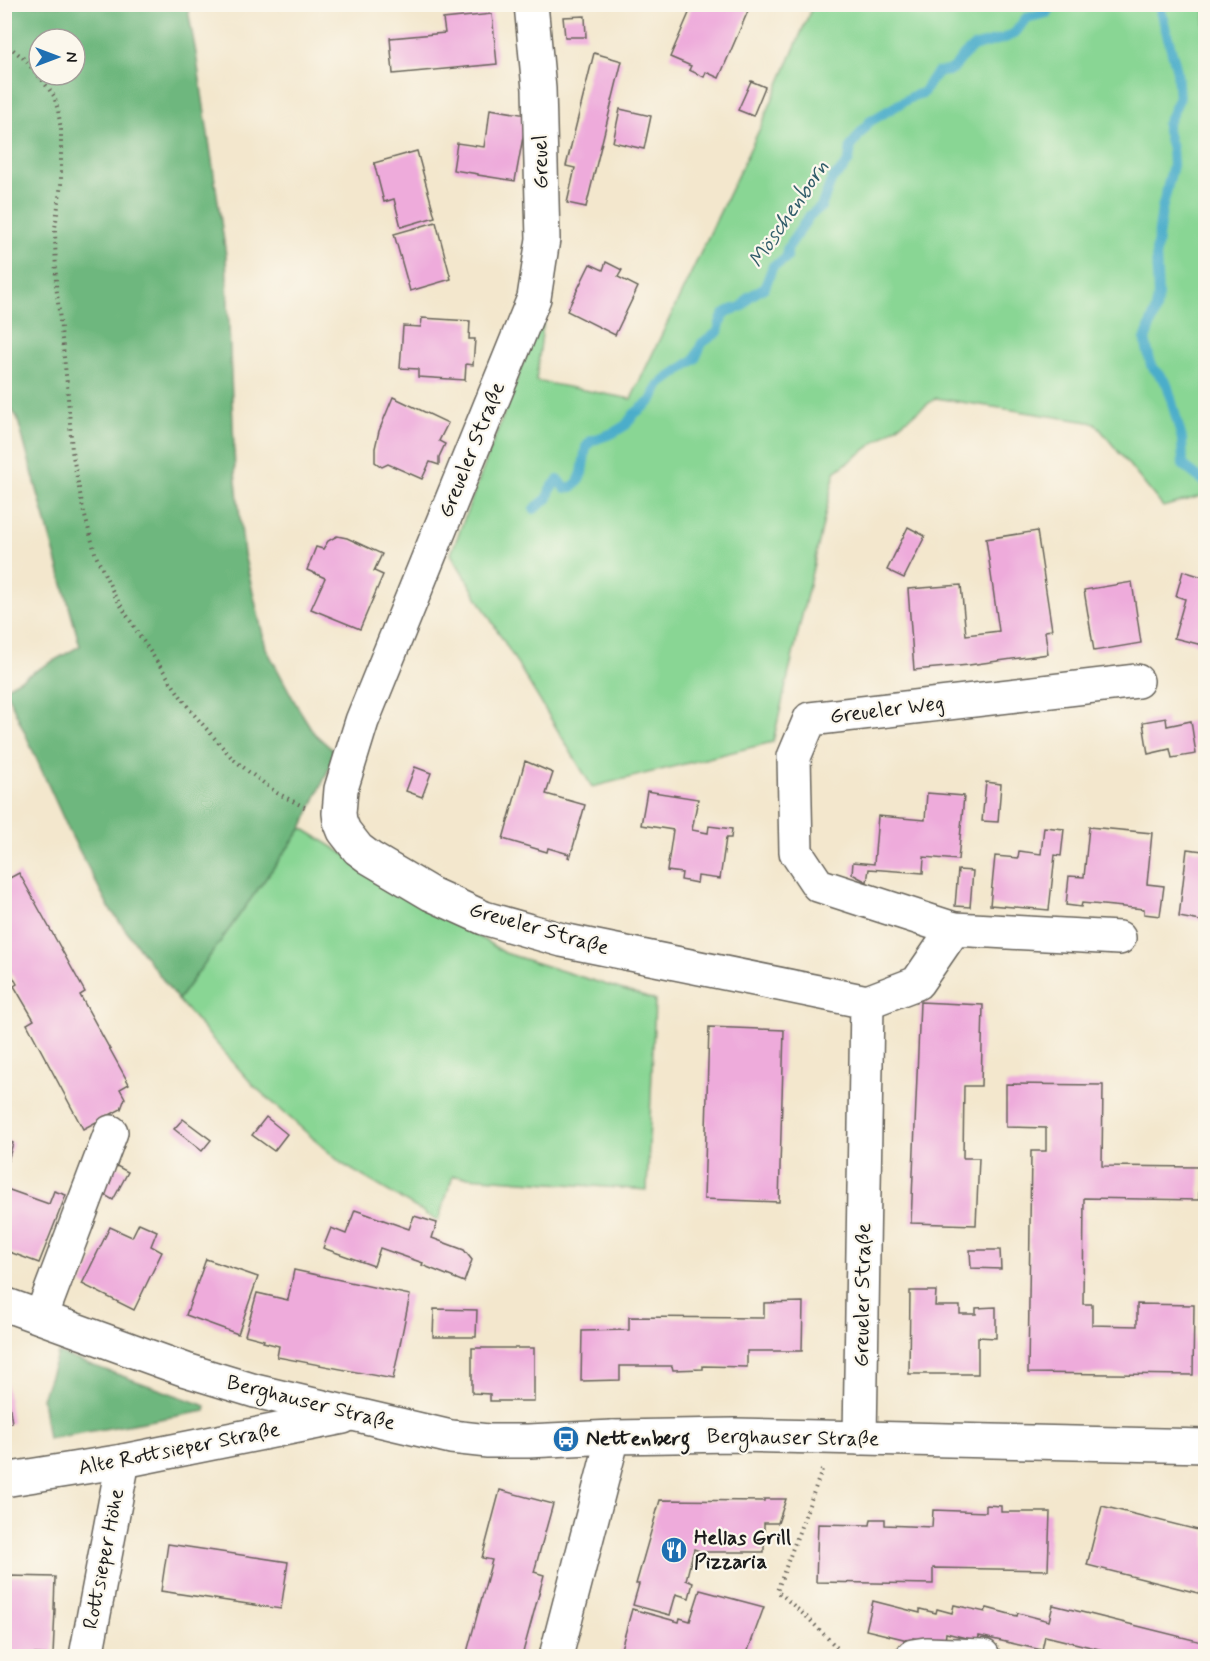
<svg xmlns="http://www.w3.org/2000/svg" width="1210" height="1661" font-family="Mynerve,sans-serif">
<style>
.green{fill:#89d694;stroke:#527958;stroke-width:1.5}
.forest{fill:#6eb77e;stroke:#456a4d;stroke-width:1.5;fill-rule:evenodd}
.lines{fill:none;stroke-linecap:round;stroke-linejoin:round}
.stream{stroke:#4badca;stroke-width:10}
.building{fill:#eeabdb}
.minor-casing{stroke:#67635a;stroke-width:36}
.path{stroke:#67635a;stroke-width:4;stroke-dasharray:1.5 4.5;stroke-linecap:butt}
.minor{stroke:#fff;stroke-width:33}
.labels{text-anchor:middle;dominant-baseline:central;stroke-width:4.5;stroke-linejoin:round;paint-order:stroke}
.street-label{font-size:21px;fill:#1c1c1c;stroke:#fbf7ec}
.poi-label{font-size:21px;font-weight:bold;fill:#1c1c1c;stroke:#fbf7ec;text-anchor:start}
.water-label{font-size:22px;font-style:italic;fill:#315d6a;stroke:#fbf7ec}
</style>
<rect width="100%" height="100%" fill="#fbf7ec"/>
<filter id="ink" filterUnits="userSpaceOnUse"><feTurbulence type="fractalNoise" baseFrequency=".0167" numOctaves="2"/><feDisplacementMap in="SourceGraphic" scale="12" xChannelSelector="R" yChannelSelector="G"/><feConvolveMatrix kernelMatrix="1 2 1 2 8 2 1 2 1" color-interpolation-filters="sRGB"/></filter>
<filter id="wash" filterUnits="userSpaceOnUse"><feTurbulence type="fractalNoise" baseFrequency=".008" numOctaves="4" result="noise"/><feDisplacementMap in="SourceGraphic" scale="24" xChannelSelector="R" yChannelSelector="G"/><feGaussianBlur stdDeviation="1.35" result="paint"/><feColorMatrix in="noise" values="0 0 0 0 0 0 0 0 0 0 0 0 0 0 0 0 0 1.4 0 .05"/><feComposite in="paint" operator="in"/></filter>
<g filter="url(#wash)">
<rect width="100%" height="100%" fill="#f3e7cd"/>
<!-- green -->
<g class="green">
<path d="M1122,4l10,3 6,-3 67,1v490l-42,12 -68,-84 -159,-25 -101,74 -62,270 -181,45 -141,-233 95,-252 -10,79 95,18 130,-273 52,-121z"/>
<path d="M302,828l203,125 150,47 -8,190 -194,-14 -15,45 -96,-57 -88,-78 -76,-86z"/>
</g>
<!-- forest -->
<g class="forest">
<path d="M5,5h182l9,48 30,202 9,217 9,82 22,94 30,56 18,29 22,20 -34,75 -124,172 -68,-91 -40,-76 -65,-144v-1l75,-42 -63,-229 -12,-17zM39,39h36v36h-36z"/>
<path d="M58,1353l148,53 -1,5 -157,28 -6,-41z"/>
</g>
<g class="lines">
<!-- stream -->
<g class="stream">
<path d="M1159,4l18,67 2,28 -12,26v6l5,18 1,16 -11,44 -6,44 2,43 -2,13 -11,31 6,25 16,19 15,55 1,26 23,18"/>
<path d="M534,509l14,-11 2,-9 8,-9 7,8 7,-1 6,-5 4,-9 4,-26 5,-6 22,-8 13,-8 8,-11 17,-13 8,-16 36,-26 7,-16 16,-11c4,-19 5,-21 24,-25l7,-10 16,-10 8,-21 8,-4 6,-5v-8l23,-34 11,-8 11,-28 11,-10 6,-9 2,-14 18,-24 44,-26 10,-3 8,-13 7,-8 11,-1 6,-4 9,-12 9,-8 32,-9 10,-5 11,-15 21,-5 7,-9"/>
</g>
</g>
<g id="blocks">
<!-- building -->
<g class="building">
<path d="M693,4h58l-32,74 -13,-6 -2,5 -15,-7 2,-4 -21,-9z"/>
<path d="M492,14l5,50 -104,10 -3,-36 55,-5 -2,-14z"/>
<path d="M585,16l1,21h-21l-2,-20z"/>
<path d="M594,53l28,8 -36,146 -19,-4 8,-35 -9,-2z"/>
<path d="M751,81l14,6 -12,29 -15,-6z"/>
<path d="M490,109l37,6 -12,66 -37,-6v-1l-25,-4 4,-27 27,4 2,-13h1z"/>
<path d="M620,109l31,7 -7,33 -31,-7z"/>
<path d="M417,151l18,66 -34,10 -7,-28 -10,3 -10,-39z"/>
<path d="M436,222l15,57 -41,12 -16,-57z"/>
<path d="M606,262l16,8 -4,7 20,10 -23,48 -48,-24 23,-47 13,6z"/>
<path d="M422,318l48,3 -1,18h6l-2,26 -7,-1 -1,16 -47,-3v-8l-18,-1 3,-42 18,1z"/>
<path d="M393,397l55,26 -9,18 6,3 -6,13v8l-9,-3 -8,17 -34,-15 -6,3 -7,-5v-14l4,-17z"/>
<path d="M908,527l17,9 -21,42 -17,-8z"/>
<path d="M1037,531l15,99 -7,1 3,23 -79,11 -55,5 -6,-81 53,-4 5,50 33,-4 -13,-92z"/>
<path d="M337,536l10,2 35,16 -8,17 9,4 -23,54 -49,-20 14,-31 -18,-8 9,-23 7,2 5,-8z"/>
<path d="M1183,571l23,7v68l-32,-8 11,-39 -9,-3z"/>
<path d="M1132,582l9,61 -47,8 -10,-61z"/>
<path d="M1166,718l1,8 24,-5 5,33 -24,4 -2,-9 -22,5 -5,-32z"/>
<path d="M525,761l28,12 -7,21 39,11 -15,53 -2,-1 1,-3 -21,-6 -1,4 -44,-13z"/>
<path d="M415,767l16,6 -9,24 -16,-6z"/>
<path d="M986,782l15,2 -3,38 -16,-1z"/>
<path d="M647,791l51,8 -6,31 16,3 1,-7 23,3 -1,9h-5l-6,41 -22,-3 -1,7 -16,-3 1,-7 -15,-2 6,-41 -32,-5z"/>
<path d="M927,793l37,3 -6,64 -34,-3 -1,16 -54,-4 -2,13 -15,-8 1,-12 21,2 4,-48 47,4z"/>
<path d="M1044,827l20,2 -3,27 -6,-1 -6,55 -59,-5 5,-49 23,2 1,-7 22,3z"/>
<path d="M1089,827l63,6 -5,51 17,2 -4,30 -16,-2v-5l-62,-6 -1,4 -15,-2 3,-29 15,1z"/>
<path d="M1187,849l16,2 3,-2v73l-27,-5z"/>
<path d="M958,870l15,1 -3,36 -15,-1z"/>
<path d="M19,873l66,119 -5,3 49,89 -9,5 5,9 -4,11 -38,20 -56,-105 7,-4 -20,-34 3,-2 -13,-23v-80z"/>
<path d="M920,1002l63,3 -2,81h-17l-1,72h16l-3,67 -65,-2z"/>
<path d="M709,1027l75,3 -5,172 -75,-3z"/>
<path d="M1006,1084l97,1 -1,81 98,1 -1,33 -115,-2 -1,106h9v21l45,1v-22l57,1 -1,70 -165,-2 3,-222h15v-23l-40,-1z"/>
<path d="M266,1117l21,17 -13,17 -22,-16z"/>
<path d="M183,1119l28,21 -9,11 -28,-22z"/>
<path d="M4,1139l9,4 -8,28 -1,-1z"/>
<path d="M111,1163l17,9 -15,28 -15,-9z"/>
<path d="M4,1188l45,16 5,-13 12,4 -27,68 -35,-13z"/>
<path d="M355,1210l54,19 5,-13 23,7 -5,15 32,12 8,10 -8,22 -42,-17 1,-2 -43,-15 -6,18 -51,-18 8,-20 15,6z"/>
<path d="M139,1223l18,8 -6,15 11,6 -28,58 -52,-26 28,-57 22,10z"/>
<path d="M970,1250h30l1,19 -30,-1z"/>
<path d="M206,1259l52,18 -20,57 -52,-19z"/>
<path d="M294,1270l116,25 -17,84 -116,-22 2,-11 -16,-4 1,-2 -19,-5 12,-42 31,7z"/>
<path d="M910,1291h26l-1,15h25v8h16v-6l20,-1v31l-18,-1v37h-69z"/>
<path d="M803,1302l-1,49h-55v16l-44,-1v3l-30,1 -1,-4h-52v14l-39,1 1,-50 47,-1v-13l135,1v-15z"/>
<path d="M434,1309l43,1 -1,27h-43z"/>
<path d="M472,1348h62v53h-44v-7l-18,-1z"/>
<path d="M5,1381h1l6,42 -7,1z"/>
<path d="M500,1490l53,14 -19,68 10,3 -22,81h-56l26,-96 -10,-2z"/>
<path d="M764,1499h22l-8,24h-14v29h-62l-8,-3 -8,31 7,3 -4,15 -13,-4 -6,21 -37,-10 6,-21h-3l24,-84 104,1z"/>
<path d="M986,1505l15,1v6h49l-2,58 -115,-2v16l-117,-2 2,-58 52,1 1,-6h14v6l47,2 1,-17 53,2z"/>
<path d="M1102,1506l104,26v63l-119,-30z"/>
<path d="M168,1544l120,18 -7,47 -120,-18z"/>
<path d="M8,1576l47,1 -1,32h1l-2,46 -47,-2z"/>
<path d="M700,1590l64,17 -18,49h-71l-6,-1v1h-50l13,-47 47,13 1,-4 10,3z"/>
<path d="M873,1601l47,12v-4l16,4 1,-4 15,4 2,-8 31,7 2,-4 30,8 1,-3 31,8 4,-16 153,38v13h-78l-83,-20 -3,14 -63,-14 -1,5 -32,-8 -1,8 -15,-4 -1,5 -16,-4 -1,3 -46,-11z"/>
</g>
</g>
</g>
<g filter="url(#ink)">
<use href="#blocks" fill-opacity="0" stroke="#67635a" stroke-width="1.5"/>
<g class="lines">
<defs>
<g id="minor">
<path d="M531,4l8,85 4,150 -9,59 -172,423 -21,68 -2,24 1,8 4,10 14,18 12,9 61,36 53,24 78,22 305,62 -7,436"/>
<path d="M954,929l-136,-44 -22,-33 -2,-95 16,-38 327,-38"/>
<path d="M867,1002l50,-19 37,-54 165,9"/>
<path d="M4,1304l182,66 69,21 196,46 37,4h40l85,-4 121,-2 472,11"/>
<path d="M41,1317l70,-185"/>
<path d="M4,1480l119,-19 220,-44"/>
<path d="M86,1656l37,-195"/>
<path d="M556,1656l57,-219"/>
<path d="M913,1656l13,-2 57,2"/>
</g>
</defs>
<!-- minor casing -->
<use href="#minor" class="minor-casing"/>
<!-- path -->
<g class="path">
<path d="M4,42l19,16 17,19 14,19 4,14 3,20v54l-6,44 1,56 11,100 5,67 11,58 13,47 19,40 26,42 49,72 42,48 17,14 28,21 29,15"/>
<path d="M822,1470l-45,121 32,28 36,37"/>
</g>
<!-- minor -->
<use href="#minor" class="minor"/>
</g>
</g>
<!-- icons -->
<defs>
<symbol id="bus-disc" viewBox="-11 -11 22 22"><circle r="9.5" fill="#1f6fb2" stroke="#fbf7ec"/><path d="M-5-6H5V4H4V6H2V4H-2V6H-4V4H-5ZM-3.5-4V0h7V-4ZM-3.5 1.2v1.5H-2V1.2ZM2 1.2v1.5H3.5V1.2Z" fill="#fff"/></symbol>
<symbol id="restaurant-disc" viewBox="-11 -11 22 22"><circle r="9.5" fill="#1f6fb2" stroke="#fbf7ec"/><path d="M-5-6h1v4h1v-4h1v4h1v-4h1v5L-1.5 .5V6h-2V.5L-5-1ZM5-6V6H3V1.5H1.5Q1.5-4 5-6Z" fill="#fff"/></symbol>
</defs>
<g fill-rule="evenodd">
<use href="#bus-disc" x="551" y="1424" width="30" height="30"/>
<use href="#restaurant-disc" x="659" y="1535" width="30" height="30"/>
</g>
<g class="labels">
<!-- street labels -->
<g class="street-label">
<text transform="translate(541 162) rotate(-91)">Greuel</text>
<text transform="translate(472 450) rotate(-68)">Greueler Straße</text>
<text transform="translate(887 710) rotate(-7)">Greueler Weg</text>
<text transform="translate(539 929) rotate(16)">Greueler Straße</text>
<text transform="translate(863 1295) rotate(-89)">Greueler Straße</text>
<text transform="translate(311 1403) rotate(14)">Berghauser Straße</text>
<text transform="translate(793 1438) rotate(1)">Berghauser Straße</text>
<text transform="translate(179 1449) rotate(-11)">Alte Rottsieper Straße</text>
<text transform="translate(104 1559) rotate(-79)">Rottsieper Höhe</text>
</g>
<!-- poi labels -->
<g class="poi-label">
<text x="586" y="1439">Nettenberg</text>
<text x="694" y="1538">Hellas Grill<tspan x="694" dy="24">Pizzaria</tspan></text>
</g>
<!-- water labels -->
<g class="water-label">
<text transform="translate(789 214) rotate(-56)">Möschenborn</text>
</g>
</g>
<!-- margin -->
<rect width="1210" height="1661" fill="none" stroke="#fbf7ec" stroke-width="24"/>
<!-- north arrow -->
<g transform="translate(57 57) rotate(90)"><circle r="28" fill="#fbf7ec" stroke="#a29f99" stroke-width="1.5"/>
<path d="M0-4.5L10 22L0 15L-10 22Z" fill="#1f6fb2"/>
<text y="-9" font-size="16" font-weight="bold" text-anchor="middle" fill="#1c1c1c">N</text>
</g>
</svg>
